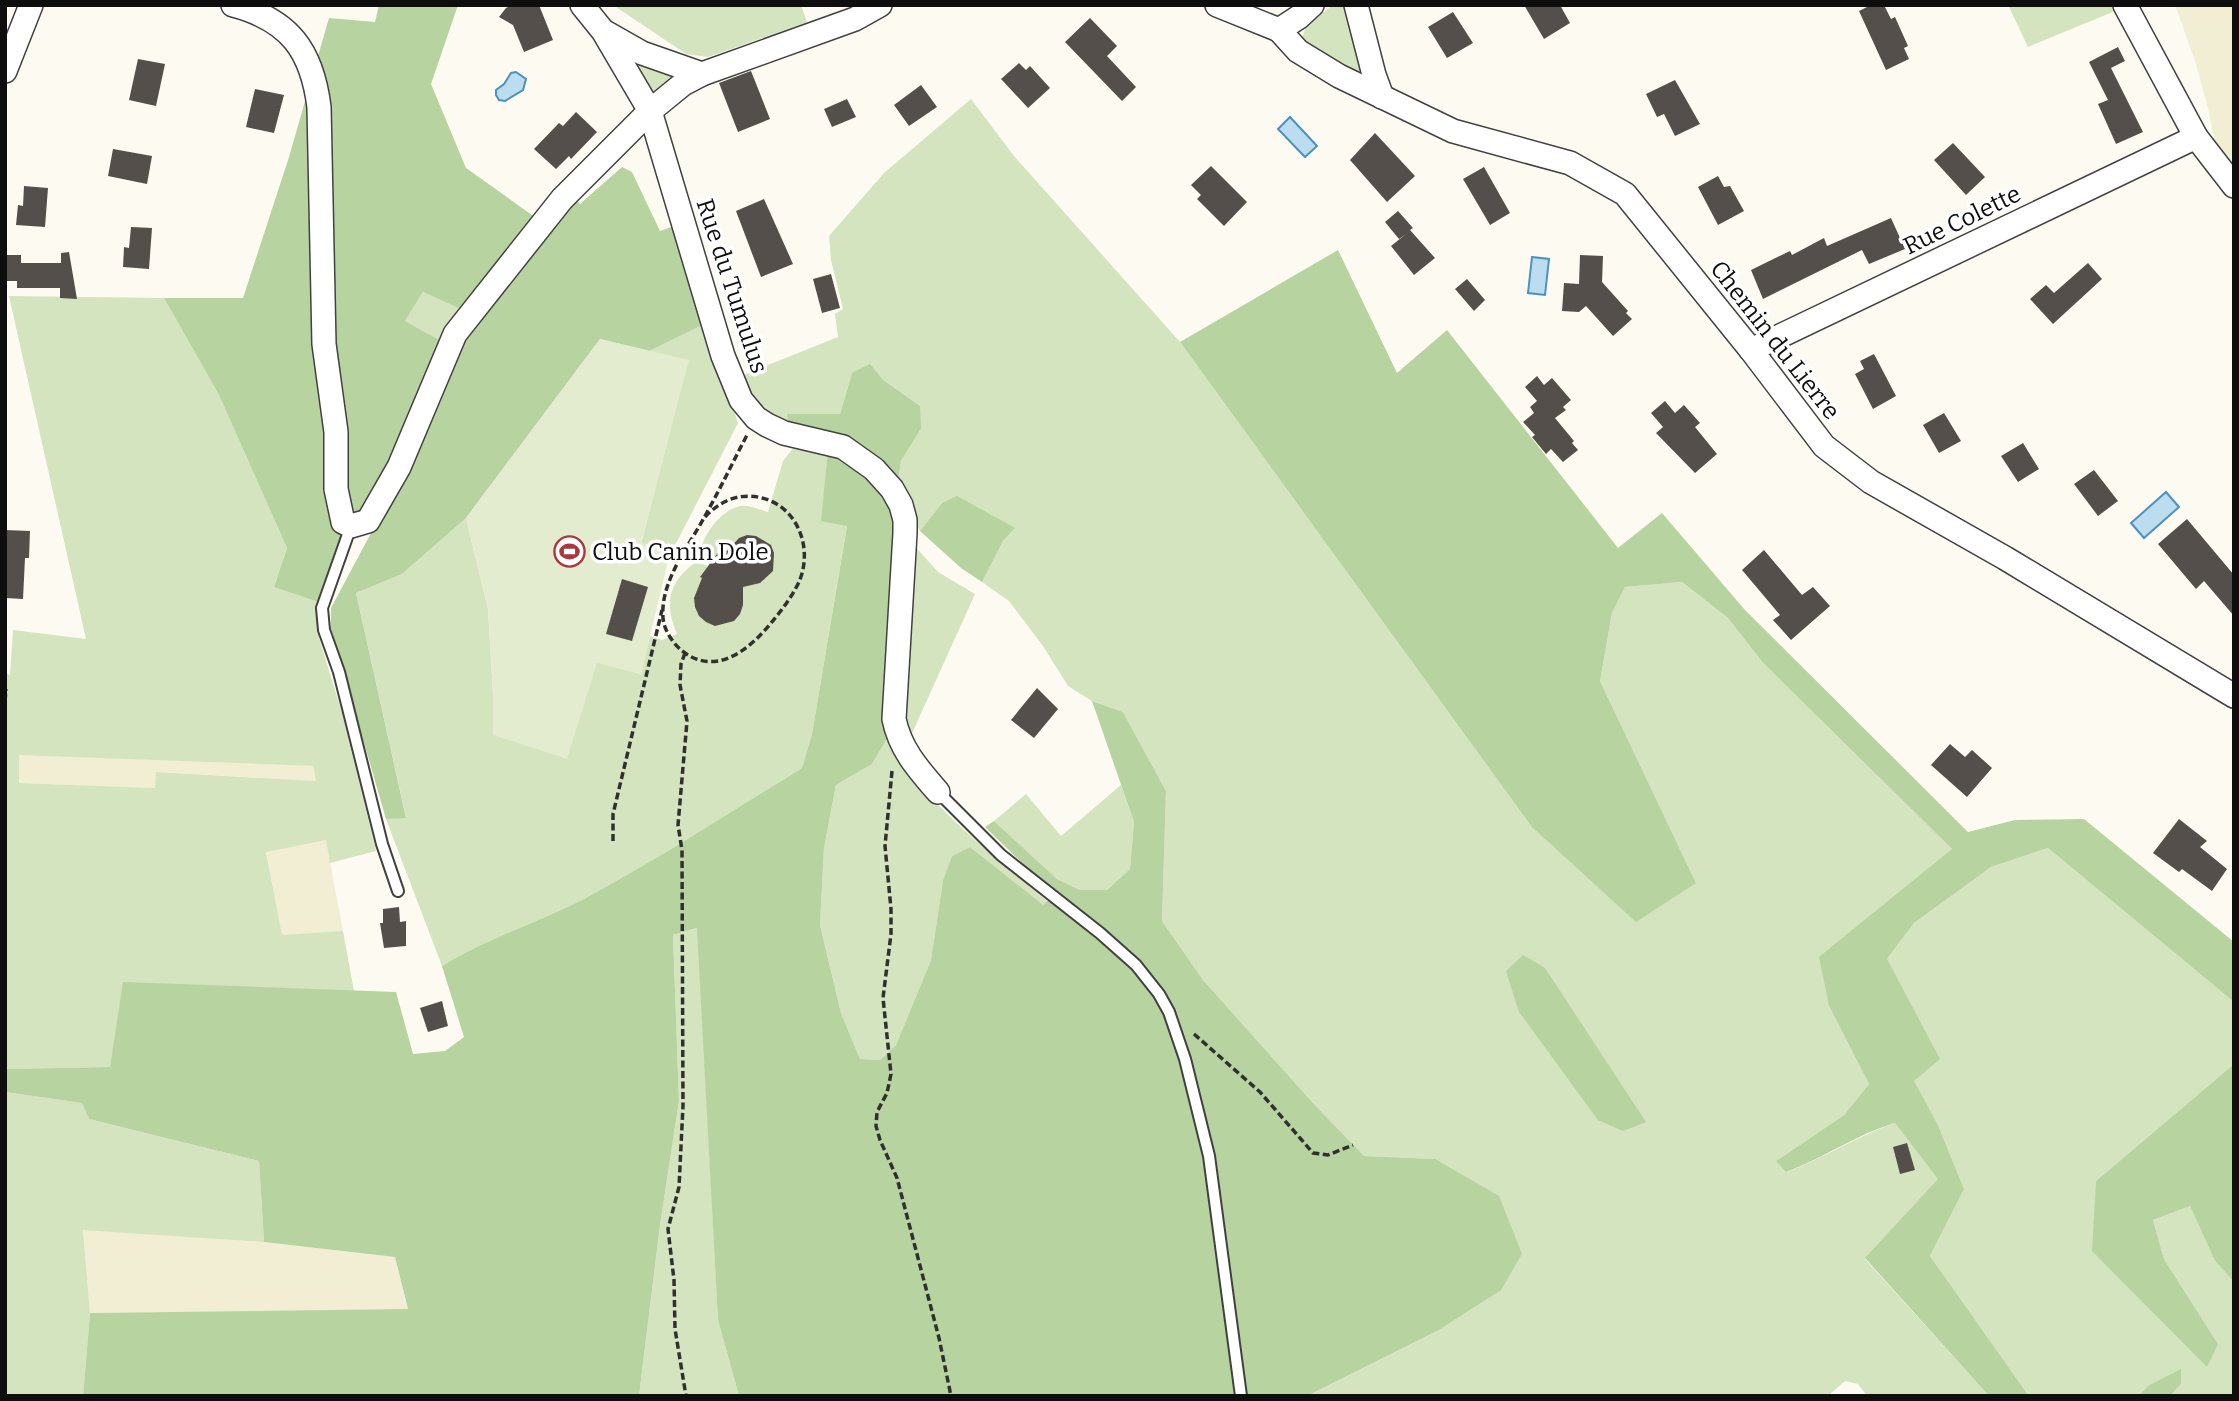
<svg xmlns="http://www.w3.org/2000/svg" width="2239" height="1401" font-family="Bitter,serif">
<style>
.farmland{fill:#f1eed4}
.green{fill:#d3e4be;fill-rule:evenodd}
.forest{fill:#b7d39f}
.pitch{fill:#e3eccf}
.water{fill:#bcddef;stroke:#4b92bd;stroke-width:2}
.building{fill:#554f4c}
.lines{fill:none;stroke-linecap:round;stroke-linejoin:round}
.lane-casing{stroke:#414141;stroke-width:14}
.street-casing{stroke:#414141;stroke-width:26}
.path{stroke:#303030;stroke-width:3.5;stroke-dasharray:7 3.5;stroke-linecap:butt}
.lane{stroke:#fff;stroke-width:10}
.street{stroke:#fff;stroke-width:23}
.labels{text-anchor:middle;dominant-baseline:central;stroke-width:7;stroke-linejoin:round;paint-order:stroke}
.street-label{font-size:24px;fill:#0e0e0e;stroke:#fff}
.poi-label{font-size:24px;fill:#0e0e0e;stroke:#fff;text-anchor:start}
</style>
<rect width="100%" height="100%" fill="#fdfbf1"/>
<!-- farmland -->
<g class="farmland">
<path d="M2175,5h59v162l-19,-24 -7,-35 -13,-47z"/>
<path d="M19,754l294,12 3,15 -159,-9 -2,16 -136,-5z"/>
<path d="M326,840l17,91 -61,5 -16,-85z"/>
<path d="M83,1229l181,13 131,15 13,53 -318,3z"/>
</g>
<!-- green -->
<g class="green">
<path d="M613,5h188l6,17 -99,35 -22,-3z"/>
<path d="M1333,5h15l20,72 -5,3 -54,-34 -7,-9 5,-12z"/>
<path d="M2008,5h105l2,6 -87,36z"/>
<path d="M626,53l57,21 -32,27z"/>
<path d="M971,99l43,57 166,186 351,484 165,57 -96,-202 12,-68 13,-26 57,-5 46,36 35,45 189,186 -123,157 40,78 -25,31 -68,46 11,11c37,-14 70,-36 108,-49l44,56 -74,80 124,137h-122l-9,-12 -13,-3 -17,15h-521l130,-65 -2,-172 -71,-3 -51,-53 -110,-123 -41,-59 4,-130 -43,-79 -31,-11 -24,-15 -25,-40 -34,-45 -27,-19 21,-41 11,-12 -72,-26 -22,28 -28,-49 7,-7 2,-14 19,-33v-22l-38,-27 -30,-6 -12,41h-53l2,15 -25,-14 -28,-37 102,-41 -3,-23 8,-5 -12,-49 -2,-24 55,-63z"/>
<path d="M423,292l42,19 -20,32 -40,-22z"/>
<path d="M9,296l155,2 55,97 68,153 -13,39 44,15 1,36 23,75 34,138 -46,12 -4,-23 -60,12 16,83 61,-4 11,60 -230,-8 -14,84 -103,2 -2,17v-413l5,2 3,-45 73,9zM19,755l294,11 3,15 -160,-9 -1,16 -136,-5z"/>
<path d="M705,324l33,99 -69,134 -12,-11 -16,-2 47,-183 -39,-10z"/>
<path d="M797,443l31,8 19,74 -35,209 -10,34c-73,45 -145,92 -220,132 -46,23 -96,39 -140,66l-56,-147 20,-2 -50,-224 46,-19 64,-56 22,91 5,84v42l104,-73 44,12 9,-38 12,4 15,-6c-13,-31 -9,-52 19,-72l12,4 6,-7 -12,-14c5,-15 21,-36 39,-39 7,-1 20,4 27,6l15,-51z"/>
<path d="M912,543l26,29 37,22 -66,146 -6,-20z"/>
<path d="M887,739c40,66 103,114 161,163l-5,4 -73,-59 -18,9 -9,24 -12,80 -35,85 -16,15 -20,-1 -19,-46 -21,-88 4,-77 12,-63 36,-21z"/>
<path d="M1121,785l13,37 -4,47 -23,21h-27l-23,-11 -63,-58 32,-27 35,42z"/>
<path d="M2048,848l186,154v62l-138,117 122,163 -54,-85 -11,-39 37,-14 25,55 19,21v114h-64l11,-12 -33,2 -10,10h-109l-99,-140 34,-67 -26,-64 -25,-44 -26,-122 27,-36 77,-56z"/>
<path d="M698,928l20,392 21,76h-100l21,-171 19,-124 -6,-166z"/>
<path d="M5,1092l78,11 6,16 170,42 5,81 -181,-12 7,83 -7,83h-78z"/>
</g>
<!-- forest -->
<g class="forest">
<path d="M379,5h79l-27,79 35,84 73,52 -74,91 -42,-19 -18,29 40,22 -78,166 -32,9 6,17 -23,67 -44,-15 13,-39 -68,-153 -55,-97h79l46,-141 40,-139 46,4z"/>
<path d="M622,167l10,5 28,59 14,-5 31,98 -56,27 -49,-12 -134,179 -64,56 -46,19 50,225 -20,1 -55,-191v-20l55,-103 76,-160 19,-29 93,-119 6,7z"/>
<path d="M1338,250l59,123 50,-43 171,218 44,-35 83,97 223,222 47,-12 69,-1 150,123v60l-186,-154 -57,19 -77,56 -27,36 53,100 -26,22 24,44 26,64 -34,67 99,140h-40l-124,-138 73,-79 -43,-56c-38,11 -71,35 -109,49l-10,-11 68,-46 25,-31 -40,-78 -10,-49 133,-108 -189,-186 -35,-45 -46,-36 -57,5 -13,26 -12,68 96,202 -60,39 -105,-96 -351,-484z"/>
<path d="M870,364l12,15 38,27 1,22 -20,33 -2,14 -7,7 -103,-53 -2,-15h53l12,-41z"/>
<path d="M828,451l15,4 42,37 13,29 1,31 -12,187 -15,25 -36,21 -12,63 -4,77 21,88 19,46 20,1 16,-15 35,-85 12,-80 9,-24 18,-9 73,58 12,-10 -70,-68 9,-6 63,58 23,11h27l23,-21 4,-47 -42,-121 31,11 43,79 -4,130 41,59 110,123 51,53 71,3 64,37 23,58 -21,36 -64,41 -130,65h-568l-21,-76 -21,-392 -24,7 6,166 -19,124 -21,171h-556l7,-83 318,-4 -13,-52 -131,-15 -5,-81 -170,-42 -7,-16 -77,-11 2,-23 103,-2 13,-85 273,10 17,62 32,-3 19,-14 -22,-71c44,-27 94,-43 140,-66 75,-40 147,-87 220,-132l10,-34 35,-208 -26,-5z"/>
<path d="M957,496l58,32 -12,13 -21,41 -21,-14 -41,-37 22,-28z"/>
<path d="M1523,955l22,13 101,154 -23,9 -25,-11 -79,-108 -13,-41z"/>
<path d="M2234,1064v218l-19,-21 -25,-55 -37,14 11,39 54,85 -11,23 -115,-116 4,-70z"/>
<path d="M2181,1369v15l-11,12h-32l10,-10z"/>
</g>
<!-- pitch -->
<path class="pitch" d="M600,339l89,21 -48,183 16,3 12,11 -28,117 -44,-11 -30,96 -74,-24v-42l-5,-84 -22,-91z"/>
<!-- water -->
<g class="water">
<path d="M516,72l10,7 -3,11 -18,11 -6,-1 -3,-5v-5l8,-6 7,-11z"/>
<path d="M1290,117l27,29 -12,11 -27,-28z"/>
<path d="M1532,257l17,2 -4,36 -17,-2z"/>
<path d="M2166,492l13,15 -35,31 -13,-15z"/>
</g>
<!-- building -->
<g class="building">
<path d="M512,5h27l14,35 -29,12 -11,-27 -14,-8 7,-9z"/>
<path d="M1524,5h36l10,18 -26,16z"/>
<path d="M1871,5h13l7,14 4,-2 13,29 -4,2 5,11 -23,11 -27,-59z"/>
<path d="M1453,12l20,31 -26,15 -19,-31z"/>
<path d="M1090,18l27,28 -10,10 29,31 -14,14 -57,-59z"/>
<path d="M2118,47l7,14 -14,7 32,64 -27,12 -18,-40 10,-4 -19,-38z"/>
<path d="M138,59l27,5 -9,42 -27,-6z"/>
<path d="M1019,63l7,7 4,-4 20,22 -22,20 -27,-29z"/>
<path d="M751,71l19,48 -32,13 -19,-49z"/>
<path d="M1675,80l25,44 -25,12 -11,-22 -7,3 -11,-23z"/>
<path d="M921,85l16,22 -28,19 -15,-21z"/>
<path d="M255,89l29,6 -10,38 -28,-6z"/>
<path d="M847,99l9,18 -24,10 -8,-18z"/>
<path d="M576,112l21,20 -26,27 -2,-3 -13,13 -22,-20 25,-26 4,3z"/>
<path d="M1375,133l40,43 -28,26 -37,-42z"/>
<path d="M1953,143l32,34 -19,18 -32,-35z"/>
<path d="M113,149l39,7 -5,28 -39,-8z"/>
<path d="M1211,166l36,36 -23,24 -27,-27 4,-4 -10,-10z"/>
<path d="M1484,167l26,46 -20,12 -27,-46z"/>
<path d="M1718,176l6,11 6,-1 14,25 -26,14 -20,-38z"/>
<path d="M24,186l24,2 -3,39 -29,-2 2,-20 5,1z"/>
<path d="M764,199l29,65 -32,13 -25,-66z"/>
<path d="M1398,211l15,17 -3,2 25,28 -21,17 -23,-29 15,-12 -7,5 -14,-17z"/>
<path d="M1891,218l14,31 -36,15 -7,-14 -99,49 -12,-29 39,-19 2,4 32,-17 3,8z"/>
<path d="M131,227l21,1 -3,41 -26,-2 1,-20 5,1z"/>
<path d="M69,252l8,47 -17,-1v-10h-43v-7h-12v-26h16v8h40v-10z"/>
<path d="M1580,255l23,1 -1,26 26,29 -2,2 6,6 -19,17 -27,-30 -7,6 -17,-1 2,-28 15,1z"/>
<path d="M2088,263l14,16 -49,45 -23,-25 16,-14 8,8z"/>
<path d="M831,274l9,34 -18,5 -9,-34z"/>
<path d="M1467,279l18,21 -11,11 -19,-22z"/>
<path d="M1874,354l22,42 -23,13 -18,-35 9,-5 -4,-8z"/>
<path d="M1537,376l7,9 8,-7 19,22 -8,7 3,3 -11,8 19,23 -2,2 6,7 -15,12 -12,-13 -5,5 -14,-17 3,-2 -12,-13 11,-9 -4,-6 7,-6 -12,-14z"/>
<path d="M1665,401l10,12 9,-8 16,18 -5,4 22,27 -22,19 -39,-40 7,-6 -12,-14z"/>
<path d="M1944,413l17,28 -22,12 -16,-28z"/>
<path d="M2023,443l16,26 -21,13 -17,-26z"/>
<path d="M2094,470l24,31 -20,15 -24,-32z"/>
<path d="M2187,519l47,56v41l-30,-35 -8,8 -38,-45z"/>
<path d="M5,530l25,1 -1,27h-4l-2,41 -18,-1z"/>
<path d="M747,535l9,1 15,9 3,8 -1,18 -13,12 -17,4v18l-3,9 -6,7 -19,5 -9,-4 -7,-6 -4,-9 -1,-9 8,-20 -2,-1 20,-27 7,1 12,-13z"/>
<path d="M1764,550l38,45 11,-8 17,19 -39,34 -18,-20 7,-5 -38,-45z"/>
<path d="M622,579l26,8 -16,54 -26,-7z"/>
<path d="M1037,688l21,21 -24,29 -23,-18z"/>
<path d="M1950,744l15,13 7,-7 20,18 -25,29 -36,-32z"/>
<path d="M2179,819l28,22 -7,6 27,22 -15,22 -30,-22 -3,3 -26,-19z"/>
<path d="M399,907l1,15 6,-1v25l-22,2 -4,-25h3v-14z"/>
<path d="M442,1001l6,25 -20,6 -8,-24z"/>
<path d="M1907,1143l8,27 -15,4 -7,-27z"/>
</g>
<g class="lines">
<defs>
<g id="lane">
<path d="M351,526l-29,82 2,22 15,42 43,172 16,47"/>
<path d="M938,792l63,63 99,78 36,32 23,29 10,18 16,47 24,97 32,240"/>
</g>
<g id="street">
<path d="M233,5c57,15 79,46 86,102l5,237 12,88v57l7,33 8,4 17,-5 31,-54 56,-133 107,-135 88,-88 33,-27 19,-10 153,-55 25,-14"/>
<path d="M582,5l21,26 47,80 73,245 18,44 15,18 11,7 17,8 59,14 31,22 18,20 9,16 4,15v13l-11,186c6,30 24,50 44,73"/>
<path d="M1217,5l62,25 20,-13 13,-12"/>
<path d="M1356,5l18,70 8,22"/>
<path d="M2125,5l71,132 38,49"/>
<path d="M1279,30l19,21 41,25 114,55 117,32 55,31 126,156 73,96 47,36 134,76 229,138"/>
<path d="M605,32l37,21 60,21"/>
<path d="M5,71l26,-66"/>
<path d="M1751,350l445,-213"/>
</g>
</defs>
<!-- lane casing -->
<use href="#lane" class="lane-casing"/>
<!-- street casing -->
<use href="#street" class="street-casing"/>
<!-- path -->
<g class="path">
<path d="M705,517c15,-16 34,-25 57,-19 37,9 52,53 36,86 -7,14 -17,27 -27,39 -22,27 -56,55 -90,27 -9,-8 -17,-20 -18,-32 -3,-37 26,-72 42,-102 15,-27 28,-54 42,-81"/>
<path d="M685,653l-4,11 -1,21 7,36 -9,104 4,25 1,256 -4,81 -11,42 6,51 1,49 11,67"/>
<path d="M5,701l1,-12"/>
<path d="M892,771l-7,75 6,63v25l-8,64 8,76 -4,19 -10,19 -1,14 4,14 17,38 42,160 12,58"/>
<path d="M613,841v-27l49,-204"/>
<path d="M1194,1034l66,58 53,61 15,2 25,-10"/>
</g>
<!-- lane -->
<use href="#lane" class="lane"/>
<!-- street -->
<use href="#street" class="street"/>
</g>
<!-- icons -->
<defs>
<symbol id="stadium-ring" viewBox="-11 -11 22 22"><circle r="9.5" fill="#fff" stroke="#ad373f" stroke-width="1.5"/><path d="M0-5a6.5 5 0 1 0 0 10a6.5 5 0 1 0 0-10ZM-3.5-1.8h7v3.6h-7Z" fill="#ad373f"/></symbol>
</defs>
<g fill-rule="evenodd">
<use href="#stadium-ring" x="552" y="534" width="35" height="35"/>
</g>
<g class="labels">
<!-- street labels -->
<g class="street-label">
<text transform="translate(1962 220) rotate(-26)">Rue Colette</text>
<text transform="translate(732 286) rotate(72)">Rue du Tumulus</text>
<text transform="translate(1775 340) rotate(52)">Chemin du Lierre</text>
</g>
<!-- poi labels -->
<g class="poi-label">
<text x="592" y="552">Club Canin Dole</text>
</g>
</g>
<!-- border -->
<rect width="2239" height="1401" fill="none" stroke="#0e0e0e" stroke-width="14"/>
</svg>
